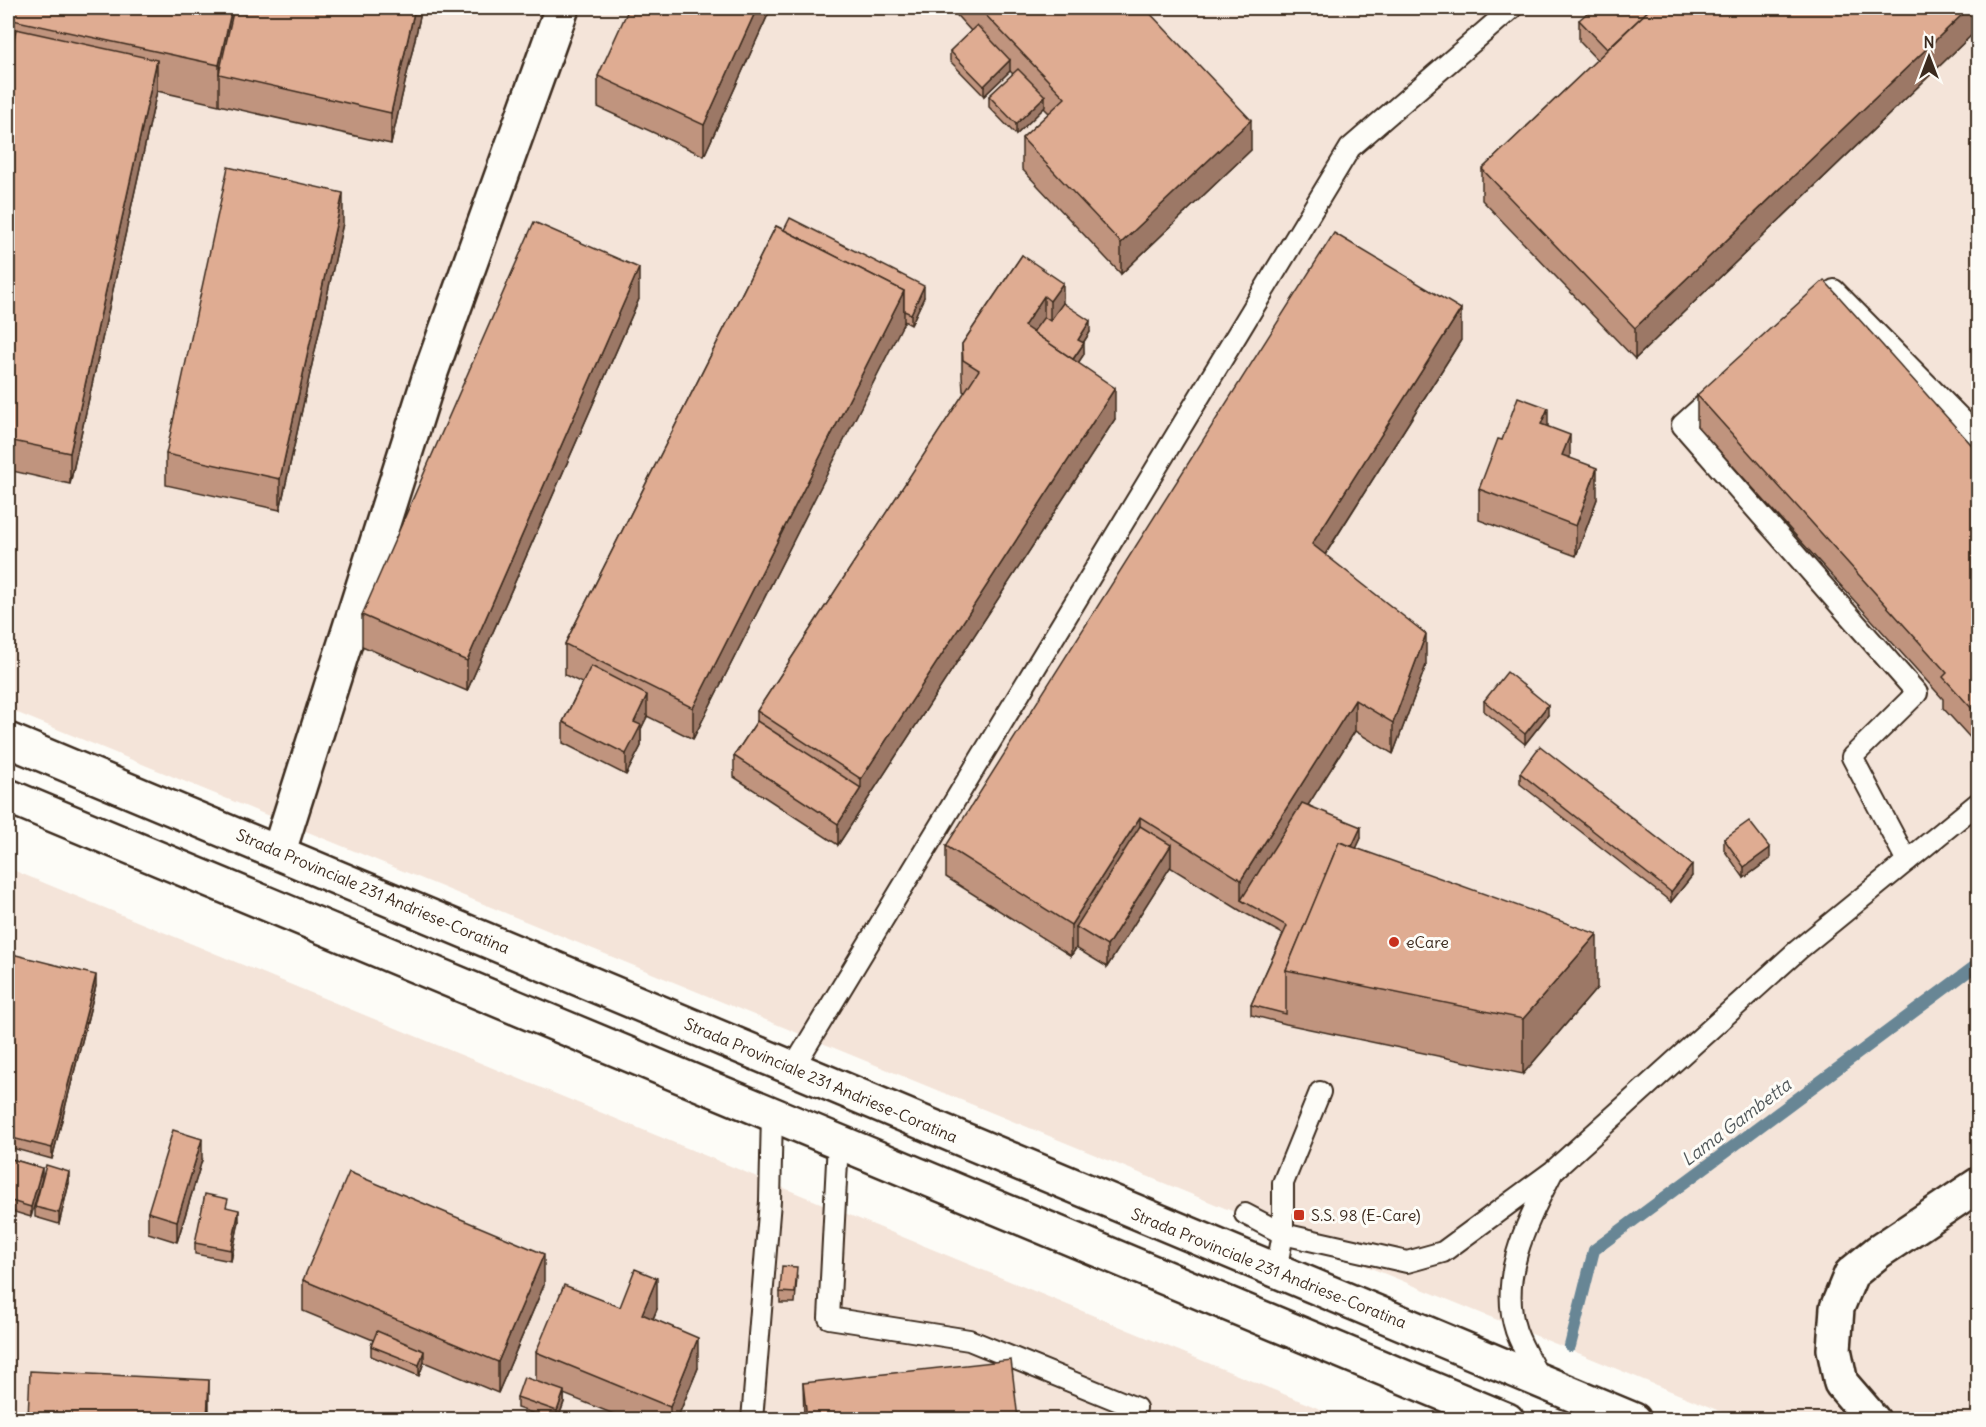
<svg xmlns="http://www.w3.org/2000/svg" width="1986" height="1427" font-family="Delius,sans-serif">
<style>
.built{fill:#f4e4d9}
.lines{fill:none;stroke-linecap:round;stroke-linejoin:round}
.stream{stroke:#678695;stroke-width:12}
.lane-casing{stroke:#3b2a1e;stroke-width:24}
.street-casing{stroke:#3b2a1e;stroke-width:38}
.primary-casing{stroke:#3b2a1e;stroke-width:38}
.lane{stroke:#fdfcf7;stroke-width:20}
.street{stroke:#fdfcf7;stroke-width:33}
.primary{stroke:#fdfcf7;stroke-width:33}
.wall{fill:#c0947e;stroke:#3b2a1e;stroke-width:1.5}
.shaded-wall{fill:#9c7866;stroke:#3b2a1e;stroke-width:1.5}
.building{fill:#dfac92;stroke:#3b2a1e;stroke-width:1.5}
.poi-dot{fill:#c8321e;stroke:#fdfcf7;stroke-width:2}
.labels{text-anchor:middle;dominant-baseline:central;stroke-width:6;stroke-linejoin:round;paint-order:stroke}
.street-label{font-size:16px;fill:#3b2a1e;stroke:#fdfcf7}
.poi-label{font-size:16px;fill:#3b2a1e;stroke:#fdfcf7;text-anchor:start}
.water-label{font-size:18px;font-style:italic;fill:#51585a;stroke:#fdfcf7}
</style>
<rect width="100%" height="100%" fill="#fdfcf7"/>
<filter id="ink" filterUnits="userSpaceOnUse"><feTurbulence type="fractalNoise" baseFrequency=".0167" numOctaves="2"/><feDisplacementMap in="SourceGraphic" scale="12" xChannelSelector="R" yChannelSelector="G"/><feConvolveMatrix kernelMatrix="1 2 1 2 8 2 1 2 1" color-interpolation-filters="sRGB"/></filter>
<g filter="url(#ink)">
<!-- built -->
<g class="built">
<path d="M8,8h1970v1411h-239l-1731,-710z"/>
<path d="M8,868l1336,551h-1336z"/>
</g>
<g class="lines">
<!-- stream -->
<path class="stream" d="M1570,1346l24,-96 384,-286"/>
<defs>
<g id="lane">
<path d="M1814,308l20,-18 144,146"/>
<path d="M1715,395l-33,30 235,268 -65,64 55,104"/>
<path d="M793,1068l557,-920 162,-140"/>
<path d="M838,1142l-9,176 140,22 167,68"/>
<path d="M1245,1214l38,20 124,28 36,-10 110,-81 245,-221 180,-147"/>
<path d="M1276,1271l7,-37v-51l37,-91"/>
<path d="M1541,1381c-8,-16 -19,-33 -25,-50 -18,-55 12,-110 36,-158"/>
<path d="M752,1420l18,-219 2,-87"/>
</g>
<g id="street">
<path d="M279,851l152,-479 131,-364"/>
<path d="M1873,1420l-32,-37 -7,-34 3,-41 14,-34 27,-22 100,-67"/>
</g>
<g id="primary">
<path d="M8,740l1626,680"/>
<path d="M8,796l1499,624"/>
</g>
</defs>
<!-- lane casing -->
<use href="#lane" class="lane-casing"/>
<!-- street casing -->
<use href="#street" class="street-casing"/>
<!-- primary casing -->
<use href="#primary" class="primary-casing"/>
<!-- lane -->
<use href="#lane" class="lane"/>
<!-- street -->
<use href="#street" class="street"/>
<!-- primary -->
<use href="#primary" class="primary"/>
</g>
<!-- wall -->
<g class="wall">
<path d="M8,8h414l-31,136 -234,-53 -87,393 -62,-14v-402l2,-9 -2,-1z"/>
<path d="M771,8l-67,148 -106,-49v-31z"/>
<path d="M950,8h195l106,142 -130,124 -99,-105v-31l27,-25 -5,-5 -28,27 -27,-28v-11l24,-22 -3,-3 -26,25 -34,-35v-10l21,-20z"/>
<path d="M1978,8v21l-343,330 -153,-159v-31l115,-109 -18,-19v-21z"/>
<path d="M343,223l-63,287 -114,-25v-31z"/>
<path d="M776,226l148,71 -13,28 -7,-4 -211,418 -46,-23 -6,13v17l-15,29 -63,-32v-21l19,-39 -17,-8v-31z"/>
<path d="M1022,255l41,48 27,29 -7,11 1,11 -6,9 37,56 -277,426 -104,-68v-21l23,-35v-10l208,-319 -2,-1 -1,-16v-31z"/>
<path d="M639,299l-172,392 -105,-45v-31z"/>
<path d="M1461,340l-136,215 101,110 -33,89 -38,-23 -47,74 53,33 -5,10 241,140 -74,86 -237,-50 -35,-9v-10l32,-71 -42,-23 -71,-44 -63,100 -31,-19 -5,8 -125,-79v-31z"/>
<path d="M1697,395l281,57v288l-3,3 -32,-35v-9l-246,-273z"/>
<path d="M1548,427l49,72 -21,57 -97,-36v-31l23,-49z"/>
<path d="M1484,701l64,14 -23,29 -41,-33z"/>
<path d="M1520,773l172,103 -21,26 -151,-118z"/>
<path d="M1724,839l46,20 -26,19 -20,-28z"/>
<path d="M8,971l88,15 -44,173 -44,-12z"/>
<path d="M8,1158l34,10 -11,49 -23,-7z"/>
<path d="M202,1160l-25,82 -29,-9v-21z"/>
<path d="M69,1183l-10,41 -24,-7v-10z"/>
<path d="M228,1208l11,13 -8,40 -36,-7v-11z"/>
<path d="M797,1277l-2,26h-15v-11z"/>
<path d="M303,1280l241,5 -46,108 -74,-31 -5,14 -48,-20v-10l2,-6 -70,-29z"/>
<path d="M620,1307l37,2 -4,10 45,49 -21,51h-51l-62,-25v8l-6,17h-8l-33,-11v-11l19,-16v-29z"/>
<path d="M803,1383l215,36h-214z"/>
</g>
<!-- shaded-wall -->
<g class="shaded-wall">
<path d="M232,8h8l-21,66v31v-40z"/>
<path d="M415,8h7l-31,136v-31z"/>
<path d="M757,8h14l-67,148v-31z"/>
<path d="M1969,8h9v21l-343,330v-31z"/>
<path d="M157,60v31l-87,393v-31z"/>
<path d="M1010,60v11l-26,25v-10z"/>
<path d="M1045,96v11l-29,28v-11z"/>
<path d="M1251,120v30l-130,124v-31z"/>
<path d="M343,193v30l-63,287v-31z"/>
<path d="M639,268v31l-172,392v-30z"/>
<path d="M1063,283v31l-13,18v-31z"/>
<path d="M924,286v11l-13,28v-11z"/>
<path d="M904,291v31l-211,417v-31z"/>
<path d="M1044,296v31l-15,23 -5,-24z"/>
<path d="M1461,309v31l-149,235v-31z"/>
<path d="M1090,321v11l-12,19v-11z"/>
<path d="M1084,343v11l-20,30v-11z"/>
<path d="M1115,388v31l-277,426v-21l23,-36v-9z"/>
<path d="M1548,408v30l-7,-14z"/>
<path d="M1570,435v30l-8,-10z"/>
<path d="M1597,468v31l-21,57v-30z"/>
<path d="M1426,634v31l-33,89v-31z"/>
<path d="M647,695v22l-6,12v17l-15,29v-21l8,-32z"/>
<path d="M1355,700v31l-109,172 -5,-3v-20z"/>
<path d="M1548,705v10l-23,29v-10z"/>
<path d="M1978,709v31l-3,3v-31z"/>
<path d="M1140,817v31l-64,79v21l-5,8v-31z"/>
<path d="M1361,827v11l-22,48 -2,-7z"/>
<path d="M1171,845v21l-64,101v-21z"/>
<path d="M1770,848v11l-26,19v-11z"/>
<path d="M1692,865v11l-21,26v-10z"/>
<path d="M1597,934v54l-74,86v-55z"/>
<path d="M96,975v11l-44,173v-11z"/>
<path d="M202,1139v21l-25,82v-21z"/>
<path d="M42,1168v11l-11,38v-10z"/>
<path d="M69,1172v11l-10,41v-11z"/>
<path d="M239,1210v11l-8,40v-11z"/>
<path d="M544,1254v31l-46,108v-31z"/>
<path d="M657,1278v31l-15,36v-31z"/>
<path d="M698,1338v30l-21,51h-7v-12z"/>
<path d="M424,1351v11l-5,14v-11z"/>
<path d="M209,1380v39h-2z"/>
<path d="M564,1391v11l-6,17h-1v-8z"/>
</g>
<!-- building -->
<g class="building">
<path d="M8,8h224l-13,57 -211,-46z"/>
<path d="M234,8h181l-24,105 -172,-39z"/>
<path d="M629,8h128l-53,117 -106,-49z"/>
<path d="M979,8h166l106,112 -130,123 -99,-105 43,-40z"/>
<path d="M1593,8h58l-44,41 -28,-29z"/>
<path d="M1651,8h318l-334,320 -153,-159z"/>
<path d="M977,25l33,35 -26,26 -34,-35z"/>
<path d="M16,29l141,31 -87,393 -62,-13v-372z"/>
<path d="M1018,69l27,27 -29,28 -27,-28z"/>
<path d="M228,167l115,26 -63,286 -114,-25z"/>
<path d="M790,218l134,68 -13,28 -7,-3v-20l-120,-61z"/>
<path d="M534,222l105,46 -172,393 -105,-46z"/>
<path d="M776,226l128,65 -211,417 -128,-64z"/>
<path d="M1334,233l127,76 -149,235 114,90 -33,89 -38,-23 -114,180 -101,-63 -69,108 -125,-79z"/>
<path d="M1022,255l41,28 -13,18 -6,-5 -20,30 91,62 -254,391 -104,-68 222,-341 -16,-10 -1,-16z"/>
<path d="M1824,280l154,172v257l-3,3 -32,-35 4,-4 -250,-278z"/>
<path d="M1063,303l27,18 -12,19 6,3 -11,16 -40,-27 11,-15 6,4z"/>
<path d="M1518,397l30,11 -7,16 29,11 -8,20 35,13 -21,58 -97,-37 19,-50 4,1z"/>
<path d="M591,666l56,29 -13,27 7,3 -15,29 -63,-32z"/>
<path d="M1507,672l41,33 -23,29 -41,-33z"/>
<path d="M757,721l104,67 -23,36 -104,-68z"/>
<path d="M1540,746l152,119 -21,27 -151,-119z"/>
<path d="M1302,803l59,24 -9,19 -13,-4 -13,32h-1l1,1 -40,95v44l-35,-9 36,-79 -46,-26z"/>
<path d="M1749,821l21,27 -26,19 -20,-28z"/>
<path d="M1140,826l31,19 -64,101 -31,-19z"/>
<path d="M1339,842l258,92 -74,85 -237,-49z"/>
<path d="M12,954l84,21 -44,173 -44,-11v-166z"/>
<path d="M173,1130l29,9 -25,82 -29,-9z"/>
<path d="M8,1158l34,10 -11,39 -23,-7z"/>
<path d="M46,1165l23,7 -10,41 -24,-6z"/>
<path d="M349,1172l195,82 -46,108 -195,-82z"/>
<path d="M205,1194l23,5 -2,8 13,3 -8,40 -36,-7z"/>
<path d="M782,1266l15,1 -2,26 -15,-1z"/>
<path d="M635,1269l22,9 -15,36 56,24 -28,69 -134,-55 28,-67 56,22z"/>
<path d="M377,1331l47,20 -5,14 -48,-19z"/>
<path d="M1011,1360l7,59h-211l-4,-36z"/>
<path d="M30,1371l179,9 -2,39h-179z"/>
<path d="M524,1377l40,14 -7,20 -40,-14z"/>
<rect x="11" y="1417" width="12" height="2"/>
</g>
</g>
<!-- markers -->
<g class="poi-dot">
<circle cx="1394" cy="942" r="6"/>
<rect x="1293" y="1209" width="12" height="12" rx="3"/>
</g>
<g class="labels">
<!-- street labels -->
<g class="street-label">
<text transform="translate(373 891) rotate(23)">Strada Provinciale 231 Andriese-Coratina</text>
<text transform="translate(821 1080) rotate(23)">Strada Provinciale 231 Andriese-Coratina</text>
<text transform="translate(1269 1268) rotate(22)">Strada Provinciale 231 Andriese-Coratina</text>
</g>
<!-- poi labels -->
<g class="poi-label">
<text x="1406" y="942">eCare</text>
<text x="1311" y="1215">S.S. 98 (E-Care)</text>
</g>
<!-- water labels -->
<g class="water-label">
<text transform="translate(1736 1122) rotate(-37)">Lama Gambetta</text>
</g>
</g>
<!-- margin -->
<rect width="1986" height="1427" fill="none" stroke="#fdfcf7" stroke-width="30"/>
<rect x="15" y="15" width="1956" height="1397" fill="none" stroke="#3b2a1e" stroke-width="2" filter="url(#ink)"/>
<!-- north arrow -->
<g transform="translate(1929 57)" stroke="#fdfcf7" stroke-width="4.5" paint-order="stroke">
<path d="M0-4.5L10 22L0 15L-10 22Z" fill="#3b2a1e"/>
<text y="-9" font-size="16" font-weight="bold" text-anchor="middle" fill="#3b2a1e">N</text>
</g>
</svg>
